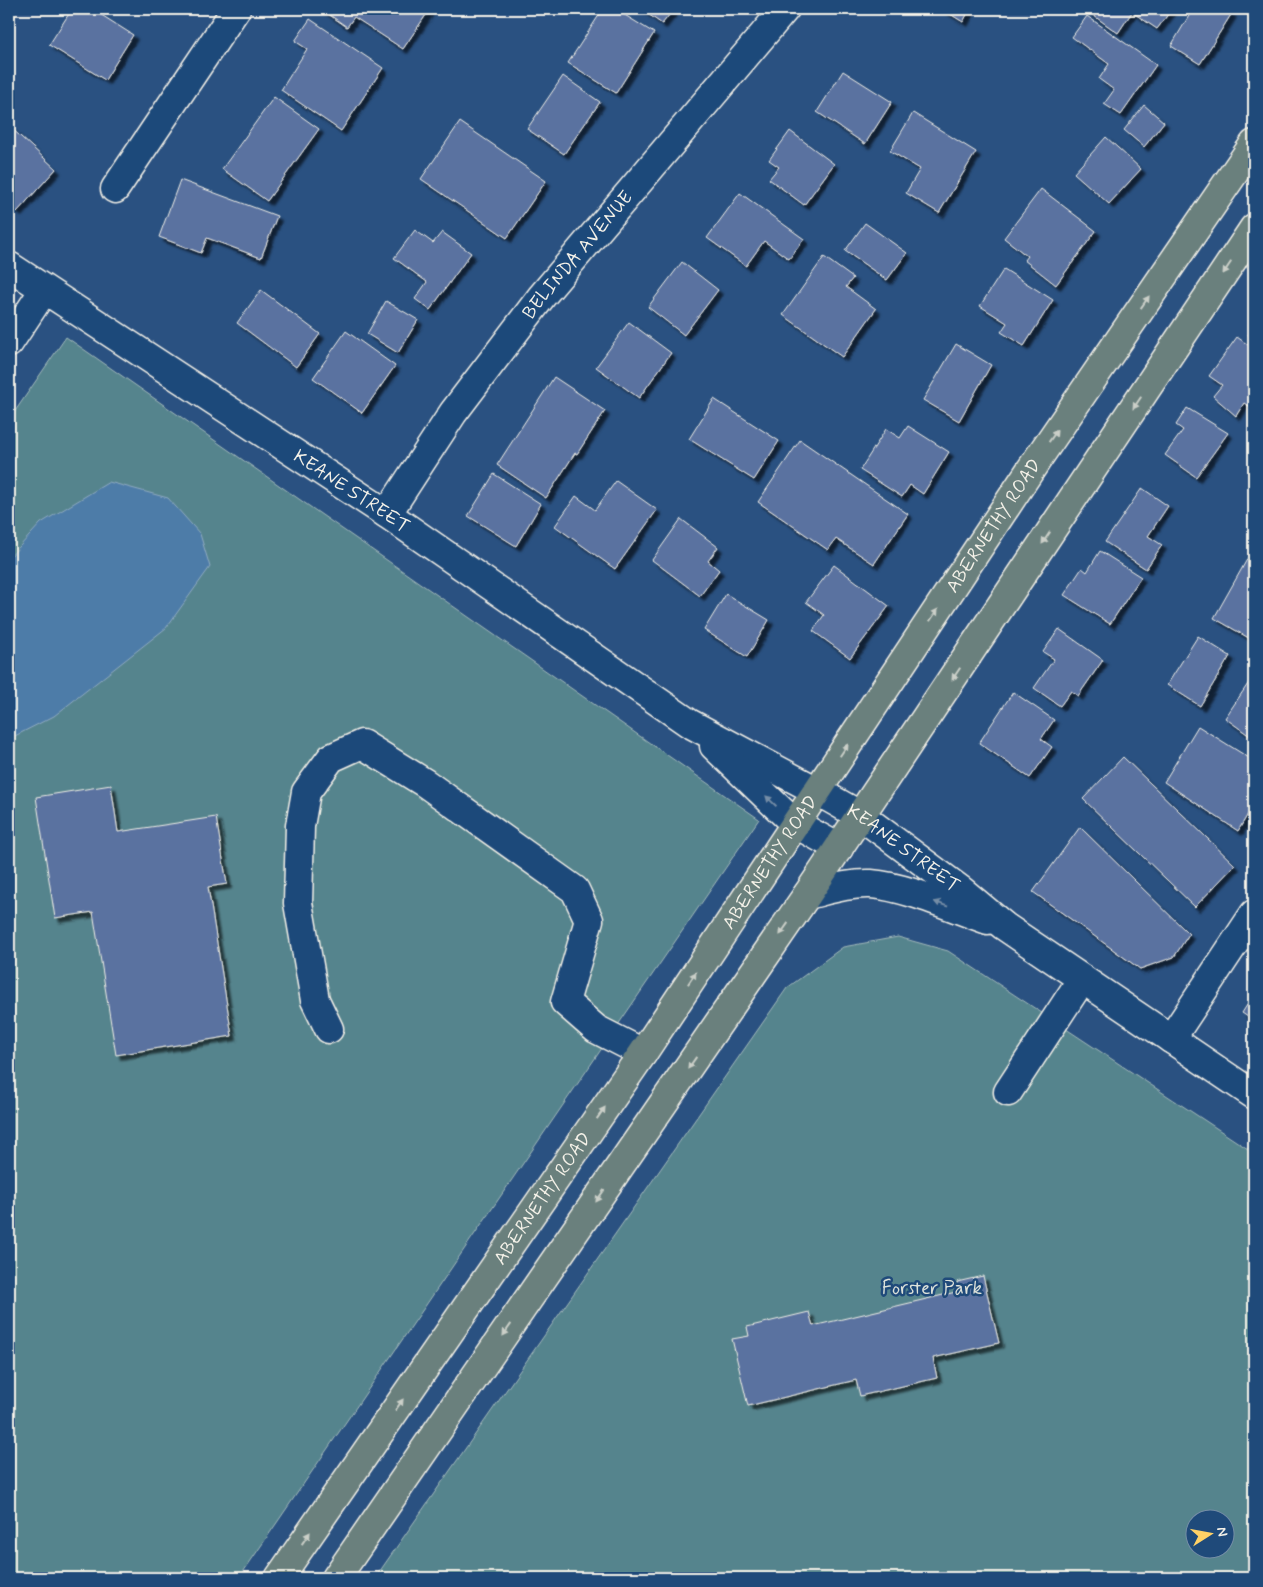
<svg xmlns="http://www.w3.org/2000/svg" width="1263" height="1587" font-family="Mynerve,sans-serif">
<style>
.green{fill:#55848d;stroke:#a4baba;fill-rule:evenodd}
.water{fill:#4d7ca8;stroke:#90abc2}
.building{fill:#5a72a0;stroke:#f4f1e8;filter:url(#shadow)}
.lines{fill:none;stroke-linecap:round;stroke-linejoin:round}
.minor-casing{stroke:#f4f1e8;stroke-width:31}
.major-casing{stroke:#f4f1e8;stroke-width:31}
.minor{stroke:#1f4a7a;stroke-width:28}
.major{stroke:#6a807d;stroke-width:28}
.oneway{fill:#cbcfc8}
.oneway2{fill:#748da6}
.labels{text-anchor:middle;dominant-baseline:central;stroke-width:5;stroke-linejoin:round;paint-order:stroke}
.street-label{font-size:19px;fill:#f4f1e8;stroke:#1f4a7a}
.park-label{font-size:19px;fill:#dce1da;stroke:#1f4a7a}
</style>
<defs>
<filter id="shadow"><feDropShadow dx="4.5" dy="4.5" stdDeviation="1" flood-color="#0009"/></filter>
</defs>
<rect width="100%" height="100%" fill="#2a5181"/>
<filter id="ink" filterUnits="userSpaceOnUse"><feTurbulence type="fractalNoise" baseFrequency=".02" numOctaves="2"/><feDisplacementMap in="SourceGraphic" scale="10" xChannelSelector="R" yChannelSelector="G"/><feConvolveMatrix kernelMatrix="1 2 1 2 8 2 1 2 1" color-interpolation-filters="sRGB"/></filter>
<g filter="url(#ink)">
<!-- green -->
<g class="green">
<path d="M66,337l693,482 -520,759h-230v-1158z"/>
<path d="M898,937l50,14 306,202v425h-879l412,-590 56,-41zM1196,1520h30v30h-30z"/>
</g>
<!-- water -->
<path class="water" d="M109,482l59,16 32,36 10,33 -44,61 -112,88 -45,23v-181l32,-35z"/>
<!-- building -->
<g class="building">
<path d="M72,9h20l41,26 -28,45 -56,-35z"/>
<path d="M321,9h109l-27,40 -49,-32 -7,10z"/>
<path d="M603,9h12l39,24 -38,60 -48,-30z"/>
<path d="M641,9h33l-12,15z"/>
<path d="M942,9h28l-7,13z"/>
<path d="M1089,9h83l-15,20 -25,-17 -14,21 -31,-22z"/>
<path d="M1193,9h31l8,4 -32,51 -29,-18z"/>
<path d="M1087,16l69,49 -35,50 -17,-11 10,-14 -15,-11 10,-15 -37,-27z"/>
<path d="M310,19l73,49 -42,63 -60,-41 26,-41 -12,-8z"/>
<path d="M843,71l49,31 -27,42 -48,-32z"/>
<path d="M563,76l37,26 -36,52 -37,-25z"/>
<path d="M274,97l45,32 -52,72 -45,-32z"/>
<path d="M1144,105l20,17 -20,25 -20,-17z"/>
<path d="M913,113l63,39 -37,61 -33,-20 14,-24 -30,-18z"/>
<path d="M460,122l86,59 -39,57 -86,-59z"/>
<path d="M9,126l47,43 -39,43 -8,-7z"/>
<path d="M790,131l44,33 -30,41 -35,-26 10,-12 -10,-7z"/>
<path d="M1106,137l35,32 -32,35 -35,-31z"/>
<path d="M180,180l97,36 -16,42 -54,-20 -6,15 -42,-16z"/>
<path d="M1041,189l55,42 -40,54 -32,-25 3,-4 -23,-18z"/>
<path d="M740,193l64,46 -15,20 -25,-18 -18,25 -39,-28z"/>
<path d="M865,223l42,30 -20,27 -42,-29z"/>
<path d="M415,230l18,13 9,-11 29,21 -41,57 -15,-11 12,-17 -33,-24z"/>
<path d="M824,257l29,21 -7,9 30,22 -34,48 -59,-42z"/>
<path d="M682,262l36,28 -34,45 -36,-28z"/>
<path d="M1004,269l49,31 -29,46 -23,-14 6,-9 -27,-17z"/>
<path d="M261,290l59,44 -24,33 -59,-44z"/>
<path d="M386,301l32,19 -20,33 -31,-19z"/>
<path d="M1254,313v12l-5,-4z"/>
<path d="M629,322l42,31 -32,45 -43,-31z"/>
<path d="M1254,327v12l-6,-4z"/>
<path d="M346,331l49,35 -33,47 -49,-35z"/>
<path d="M1237,337l17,12v60l-10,-6 -8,13 -23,-20 9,-11 -13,-9z"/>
<path d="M956,344l35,21 -32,56 -36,-21z"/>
<path d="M554,377l51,34 -28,43 -2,-1 -29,45 -49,-33z"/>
<path d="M714,399l65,42 -25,39 -65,-41z"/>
<path d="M1187,408l41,25 -32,44 -31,-22 18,-25 -7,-5z"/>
<path d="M908,426l41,26 -26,42 -13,-9 -8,12 -42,-27 26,-41 14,9z"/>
<path d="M800,440l108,74 -34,50 -38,-25 -8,11 -70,-48z"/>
<path d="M494,474l47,30 -25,42 -48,-30z"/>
<path d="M616,481l41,29 -42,59 -60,-43 21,-30 19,14z"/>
<path d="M1142,488l26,18 -20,30 14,9 -16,24 -41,-27z"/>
<path d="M681,519l37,28 -10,14 11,9 -19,26 -48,-36z"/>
<path d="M1254,547v94l-40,-23z"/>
<path d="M1100,551l41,26 -31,47 -46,-29 18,-27 5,4z"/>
<path d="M834,565l55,41 -39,52 -37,-27 11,-16 -18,-13z"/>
<path d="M726,594l43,26 -22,37 -43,-27z"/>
<path d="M1059,629l44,31 -25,36 -7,-5 -11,15 -26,-18 20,-29 -11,-7z"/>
<path d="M1198,636l32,20 -30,50 -33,-21z"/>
<path d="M1254,675v64l-29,-21z"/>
<path d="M1013,692l41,28 -13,19 11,8 -22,31 -51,-35z"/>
<path d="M1198,726l56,35v43l-16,27 -74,-49z"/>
<path d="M1123,757l112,108 -40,42 -112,-108z"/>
<path d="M111,785l7,47 98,-15 11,67 -19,3 24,149 -116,19 -23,-143 -38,6 -19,-121z"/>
<path d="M1080,827l109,107 -15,23 -34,12 -107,-77z"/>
<path d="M1254,994v27l-12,-8z"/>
<path d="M983,1276l16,67 -66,15 4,20 -77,18 -4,-16 -108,26 -16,-67 17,-3 -2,-9 62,-15 4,14 147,-35 -3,-9z"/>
</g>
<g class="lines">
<defs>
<g id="minor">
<path d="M115,189l121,-180"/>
<path id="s1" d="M9,266l378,248 302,209 128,68 44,25 101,75 42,35 250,169"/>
<path d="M9,343l35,-53"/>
<path id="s2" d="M387,514l66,-101 89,-117 243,-287"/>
<path d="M714,746l80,77 45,25"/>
<path d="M807,895c21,-5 43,-12 64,-11 37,3 82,24 117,36"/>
<path d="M329,1029l-14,-29 -17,-97 2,-77 6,-34 25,-34 31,-14 63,39 150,107 14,30 -24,82 31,27 47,24"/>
<path d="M1171,1039l83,-125"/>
<path d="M1008,1092l74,-113"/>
</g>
<g id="major">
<path id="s3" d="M279,1578l364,-525 396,-596 215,-313"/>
<path d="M336,1578l471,-683 447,-667"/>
</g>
</defs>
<!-- minor casing -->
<use href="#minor" class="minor-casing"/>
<!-- major casing -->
<use href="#major" class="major-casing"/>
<!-- minor -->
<use href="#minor" class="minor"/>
<!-- major -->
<use href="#major" class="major"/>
</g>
<!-- one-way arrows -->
<defs><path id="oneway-solid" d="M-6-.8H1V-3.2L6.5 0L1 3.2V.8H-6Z" transform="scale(1.25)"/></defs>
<g class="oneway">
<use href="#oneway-solid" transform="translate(1227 268) rotate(124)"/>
<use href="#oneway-solid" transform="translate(1145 302) rotate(-55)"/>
<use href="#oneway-solid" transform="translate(1137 403) rotate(124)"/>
<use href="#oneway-solid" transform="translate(1053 436) rotate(-55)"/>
<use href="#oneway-solid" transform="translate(1046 538) rotate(124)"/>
<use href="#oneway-solid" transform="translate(934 615) rotate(-56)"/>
<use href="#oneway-solid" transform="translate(956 674) rotate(124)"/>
<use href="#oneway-solid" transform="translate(844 750) rotate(-56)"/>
<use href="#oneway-solid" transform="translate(784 929) rotate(125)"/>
<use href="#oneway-solid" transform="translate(692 978) rotate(-57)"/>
<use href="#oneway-solid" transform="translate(692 1063) rotate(125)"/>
<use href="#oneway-solid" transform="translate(601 1113) rotate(-55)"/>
<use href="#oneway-solid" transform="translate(600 1196) rotate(125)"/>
<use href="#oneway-solid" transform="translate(507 1330) rotate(125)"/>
<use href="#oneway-solid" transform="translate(399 1405) rotate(-55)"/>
<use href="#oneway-solid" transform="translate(306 1538) rotate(-55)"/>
</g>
<g class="oneway2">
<use href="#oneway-solid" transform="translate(771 801) rotate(-136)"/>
<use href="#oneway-solid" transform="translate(941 904) rotate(-160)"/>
</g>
</g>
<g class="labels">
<!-- street labels -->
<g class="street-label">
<text stroke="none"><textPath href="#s2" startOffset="322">BELINDA AVENUE</textPath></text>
<text stroke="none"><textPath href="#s1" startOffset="410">KEANE STREET</textPath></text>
<text stroke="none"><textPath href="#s3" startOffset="1272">ABERNETHY ROAD</textPath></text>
<text stroke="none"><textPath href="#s1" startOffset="1068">KEANE STREET</textPath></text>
<text stroke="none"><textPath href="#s3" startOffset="868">ABERNETHY ROAD</textPath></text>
<text stroke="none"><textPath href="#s3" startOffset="462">ABERNETHY ROAD</textPath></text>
</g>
<!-- park labels -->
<g class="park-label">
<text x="932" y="1288">Forster Park</text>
</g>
</g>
<!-- margin -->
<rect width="1263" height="1587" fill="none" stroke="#1f4a7a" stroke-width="30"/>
<rect x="15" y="15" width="1233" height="1557" fill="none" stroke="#f4f1e8" stroke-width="2" filter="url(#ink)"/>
<!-- north arrow -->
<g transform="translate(1210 1534) rotate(79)"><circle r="24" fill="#1f4a7a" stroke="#748da6"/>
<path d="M0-4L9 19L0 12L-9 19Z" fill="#ffd166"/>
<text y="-8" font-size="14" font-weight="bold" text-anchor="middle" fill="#f4f1e8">N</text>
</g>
</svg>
